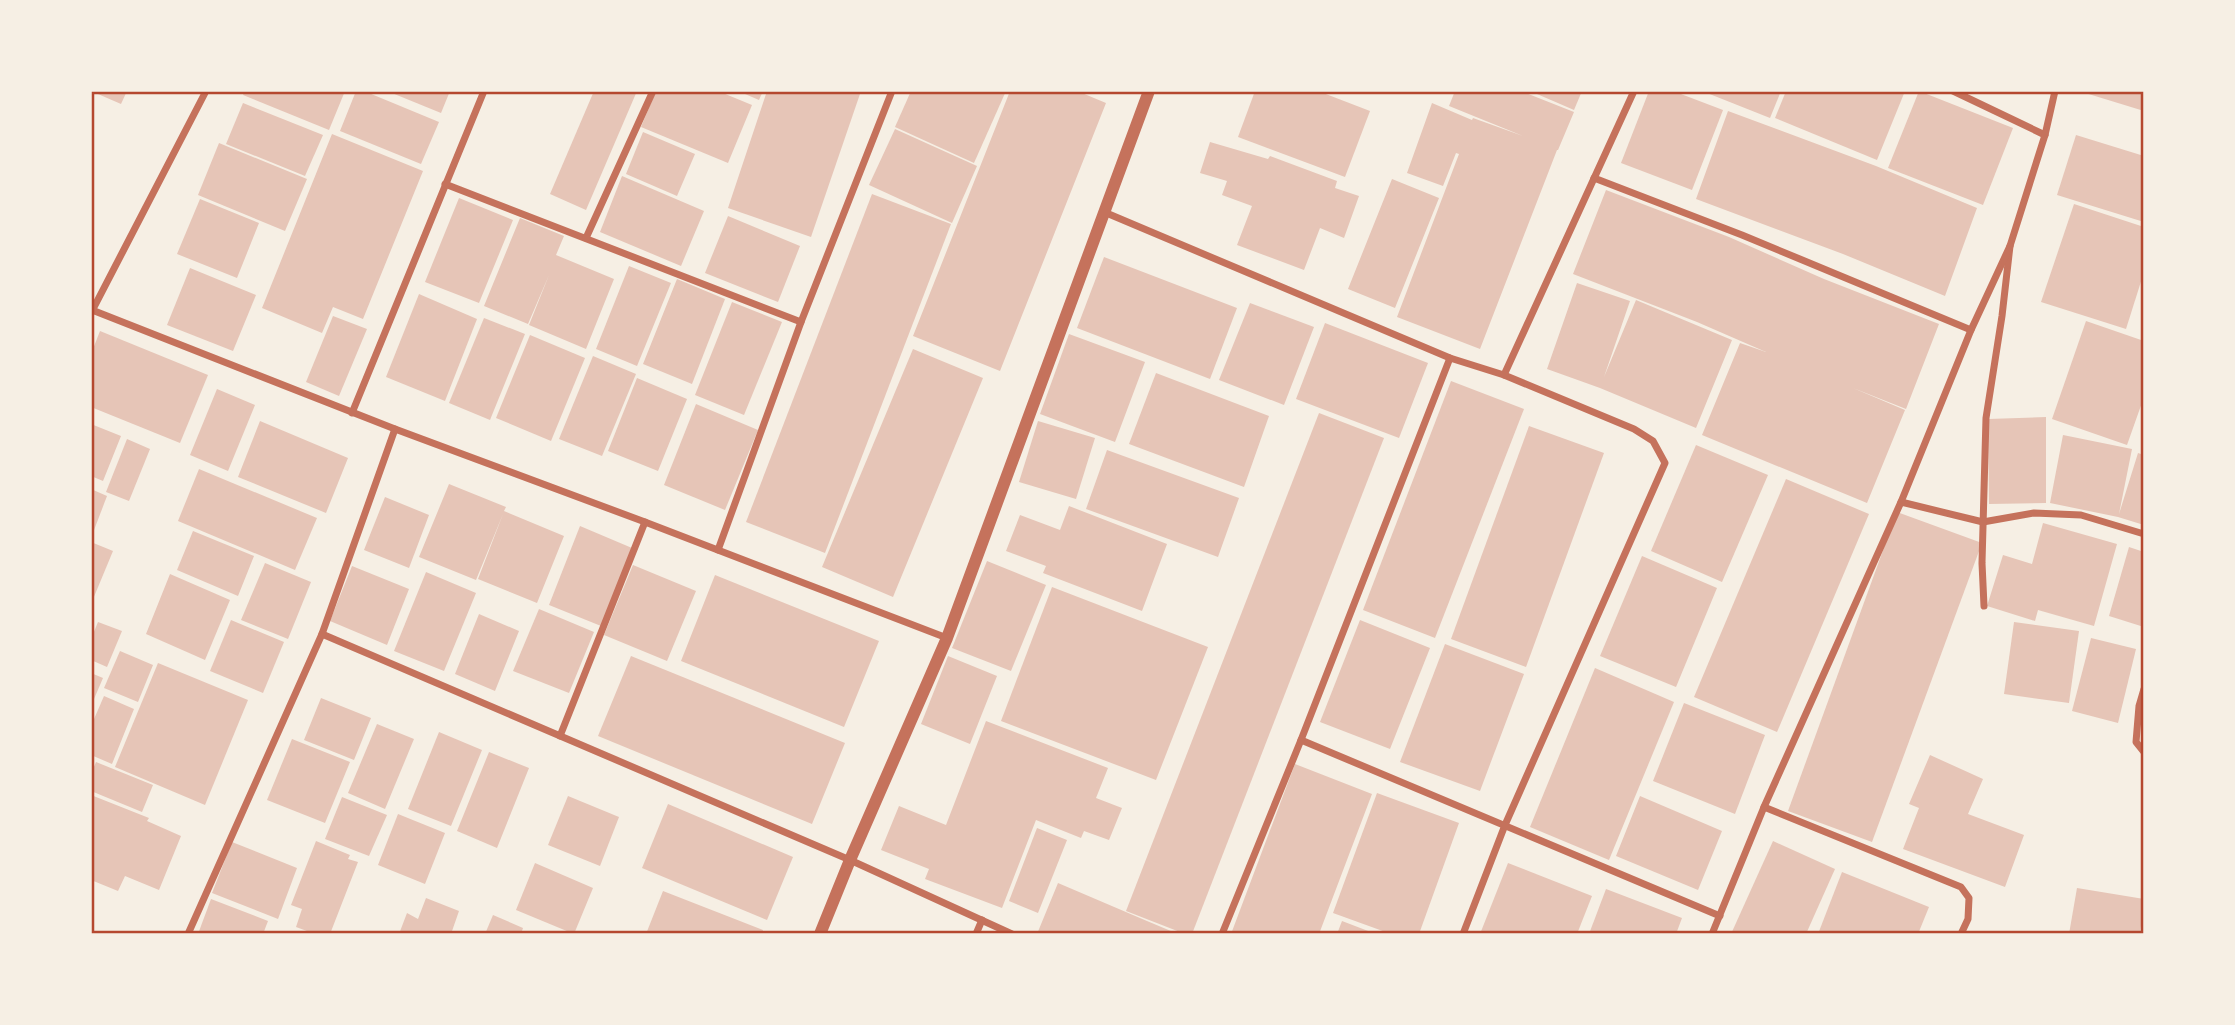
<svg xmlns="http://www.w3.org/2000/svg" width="2235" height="1025" font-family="Karla,sans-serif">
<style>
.building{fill:#e6c5b7}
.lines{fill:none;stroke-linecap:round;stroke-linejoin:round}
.minor{stroke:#c5725c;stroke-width:7}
.tertiary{stroke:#c5725c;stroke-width:12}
.neatline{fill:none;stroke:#b5482f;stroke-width:2.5}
</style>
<rect width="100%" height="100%" fill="#f6efe4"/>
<!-- building -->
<g class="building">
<path d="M91,91h36l-6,13z"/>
<path d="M245,91h100l-16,39 -86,-35z"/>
<path d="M356,91h8l75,31 -18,42 -81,-33z"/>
<path d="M387,91h63l-9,22z"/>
<path d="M594,91h43l-51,119 -36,-16z"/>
<path d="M656,91h62l34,14 -24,58 -87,-36z"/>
<path d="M738,91h25l-4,9z"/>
<path d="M767,91h94l-50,146 -83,-29z"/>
<path d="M911,91h95l-32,72 -79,-36z"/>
<path d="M1010,91h72v2l24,10 -106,268 -87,-35z"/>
<path d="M1255,91h63l52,20 -25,66 -107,-40z"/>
<path d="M1455,91h66l53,21 -16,38h-1l-77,199 -83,-32 62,-163 -3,-1 -13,33 -36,-13 25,-70 40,17 1,-2 50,18 -74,-30z"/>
<path d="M1530,91h52l-8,19z"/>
<path d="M1649,91h24l50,19 -31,80 -71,-27z"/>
<path d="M1702,91h79l-11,27z"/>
<path d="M1786,91h119l-28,69 -102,-42z"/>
<path d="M1919,91l94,37 -30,77 -95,-37z"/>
<path d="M2082,91h62v20l-62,-19z"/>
<path d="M243,103l80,32 -18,41 -79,-32z"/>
<path d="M1728,111l148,55 101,42 -32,88 -102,-42 -147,-55z"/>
<path d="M895,129l82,37 -25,57 -83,-38z"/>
<path d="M643,132l52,22 -18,42 -51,-22z"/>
<path d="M332,134l91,37 -60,148 -30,-12 -11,26 -60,-25z"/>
<path d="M2076,135l68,21v66l-87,-27z"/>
<path d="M1210,142l58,17 2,-3 67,25 -2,7 24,8 -15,42 -24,-10 -16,42 -67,-25 15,-39 -30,-11 5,-14 -27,-8z"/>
<path d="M219,143l88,36 -22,52 -87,-36z"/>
<path d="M622,176l82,35 -23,55 -81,-34z"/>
<path d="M1392,179l47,19 -44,110 -47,-19z"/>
<path d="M1606,190l123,47 95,42 115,45 -33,85 -53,-21 52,22 -38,93 -165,-68 38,-92 26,9 -69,-30 -124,-48z"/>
<path d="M872,194l79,30 -126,329 -79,-31z"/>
<path d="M459,198l54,22 -34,83 -54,-21z"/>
<path d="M200,199l59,24 -22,55 -60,-24z"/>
<path d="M2074,204l70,23v45l-18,57 -85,-27z"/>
<path d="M728,216l72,30 -22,56 -73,-29z"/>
<path d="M520,218l44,18 -8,19 58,24 -28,70 -57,-24 20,-50 -21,49 -44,-18z"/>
<path d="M1104,257l133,51 -27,71 -133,-51z"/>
<path d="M629,266l42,17 -34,83 -41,-17z"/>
<path d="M190,268l66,27 -23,56 -66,-26z"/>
<path d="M677,279l48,20 -33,85 -49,-20z"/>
<path d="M1577,283l53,18 -26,76 32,-77 96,40 -36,88 -96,-40 -53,-19z"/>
<path d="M419,294l58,25 -32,82 -59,-24z"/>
<path d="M732,302l50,20 -38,93 -49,-20z"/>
<path d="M1250,303l64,24 -30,78 -65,-25z"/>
<path d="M333,316l34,13 -28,67 -33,-14z"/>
<path d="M484,318l41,16 -35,86 -41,-17z"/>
<path d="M2086,321l58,20v56l-17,48 -75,-26z"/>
<path d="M1325,323l103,40 -29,75 -103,-39z"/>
<path d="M100,331l108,44 -28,68 -89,-36v-53z"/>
<path d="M1069,334l76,28 -30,80 -75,-28z"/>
<path d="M530,335l55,23 -34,83 -55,-23z"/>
<path d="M913,349l70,29 -90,219 -71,-30z"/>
<path d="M593,356l43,18 -34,82 -43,-17z"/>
<path d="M1156,373l113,43 -25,71 -115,-43z"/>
<path d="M637,378l50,21 -29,72 -50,-20z"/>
<path d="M1451,381l73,28 -89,229 -72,-28z"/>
<path d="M217,389l38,16 -27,66 -38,-16z"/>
<path d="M696,404l62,26 -33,80 -61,-25z"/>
<path d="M1319,413l65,25 -192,496h-7l-59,-23z"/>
<path d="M2046,417v86l-57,1 -1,-85z"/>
<path d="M260,421l88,37 -22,55 -88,-36z"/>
<path d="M1038,421l57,17 -19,61 -57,-17z"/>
<path d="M91,424l30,12 -18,45 -12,-5z"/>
<path d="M1529,426l75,27 -78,214 -75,-28z"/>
<path d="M2063,435l69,14 -13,65 19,-61 6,2v70l-26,-8 -68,-14z"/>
<path d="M127,439l23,10 -21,52 -23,-9z"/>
<path d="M1696,445l72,30 -46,107 -71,-31z"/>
<path d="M1107,450l132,48 -21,59 -132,-48z"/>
<path d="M199,469l118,49 -22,52 -117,-49z"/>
<path d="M1786,479l83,35 -92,218 -83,-35z"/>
<path d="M449,484l57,23 -2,4 60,25 -27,67 -59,-24 25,-65 -27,66 -57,-23z"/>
<path d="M91,489l16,7 -16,42z"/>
<path d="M385,497l44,18 -20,53 -45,-18z"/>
<path d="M1069,506l98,38 -25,67 -99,-38 3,-7 -40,-15 14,-36 40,15z"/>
<path d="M1897,512l85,31 -110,299 -84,-31z"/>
<path d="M2043,523l74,21 -23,82 -56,-16 -3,11 -48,-15 16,-51 29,9z"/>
<path d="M580,526l52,22 -31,78 -52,-21z"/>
<path d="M193,531l61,25 -16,40 -61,-26z"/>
<path d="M91,542l22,9 -22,53z"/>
<path d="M2129,547l15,5v75l-35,-11z"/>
<path d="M1642,556l75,32 -41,99 -76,-31z"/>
<path d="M987,561l59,24 -35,86 -59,-23z"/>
<path d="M265,563l46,19 -23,57 -47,-19z"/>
<path d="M633,565l63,26 -29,70 -63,-26z"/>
<path d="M352,566l57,23 -22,56 -57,-24z"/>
<path d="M426,572l50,21 -32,78 -50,-20z"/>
<path d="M170,574l60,26 -25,60 -59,-26z"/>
<path d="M715,575l164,66 -35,86 -163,-66z"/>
<path d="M1052,587l156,60 -52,133 -155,-59z"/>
<path d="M539,609l55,23 -25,61 -56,-22z"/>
<path d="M479,614l40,17 -24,60 -40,-17z"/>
<path d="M231,620l53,22 -21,51 -53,-22z"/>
<path d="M1360,620l70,28 -40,101 -70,-27z"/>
<path d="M98,622l24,9 -15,36 -16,-7v-21z"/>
<path d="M2014,622l65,9 -10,72 -65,-9z"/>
<path d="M2091,638l45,11 -18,74 -46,-12z"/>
<path d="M1445,644l79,30 -44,117 -80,-29z"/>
<path d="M120,651l33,14 -15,37 -34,-14z"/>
<path d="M631,656l214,87 -33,81 -214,-88z"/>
<path d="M948,656l49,20 -27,68 -49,-20z"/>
<path d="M158,663l90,37 -43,105 -90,-38z"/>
<path d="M1595,668l79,34 -65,158 -79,-33z"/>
<path d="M91,673l12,5 -12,28z"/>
<path d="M104,696l30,13 -22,55 -21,-9v-29z"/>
<path d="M321,698l50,20 -17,42 -50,-20z"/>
<path d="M1684,703l81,32 -30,79 -82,-33z"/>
<path d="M986,721l122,47 -12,30 26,10 -13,32 -25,-9 -3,7 -45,-18 -34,88 -77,-29 4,-10 -48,-19 18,-44 47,19z"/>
<path d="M377,724l37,15 -29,70 -37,-16z"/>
<path d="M439,732l43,18 -31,76 -43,-17z"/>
<path d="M292,739l58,23 -25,61 -58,-23z"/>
<path d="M489,752l40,16 -32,80 -40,-17z"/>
<path d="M1930,755l53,24 -15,35 56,21 -19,52 -102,-38 16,-41 -10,-4z"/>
<path d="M96,762l57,23 -11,27 -51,-21v-17z"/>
<path d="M1295,764l77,30 -22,58 -31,82h-88z"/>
<path d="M1377,793l82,30 -40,111h-28l-58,-21z"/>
<path d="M91,795l58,23 -2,3 34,15 -22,54 -34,-14 -7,15 -27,-11z"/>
<path d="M568,796l51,21 -19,49 -52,-21z"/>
<path d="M1640,796l82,35 -24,59 -82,-34z"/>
<path d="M342,797l45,18 -18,41 -44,-17z"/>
<path d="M668,804l125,53 -26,63 -125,-52z"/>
<path d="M398,814l47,19 -20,51 -47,-19z"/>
<path d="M1037,828l30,12 -29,73 -29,-12z"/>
<path d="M316,841l34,14 -2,4 10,3 -28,72h-15l-19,-7 6,-18 -11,-4z"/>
<path d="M1773,841l62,28 -29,65h-75z"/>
<path d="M232,842l65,26 -19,51 -66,-26z"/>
<path d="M535,863l58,25 -19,46 -58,-24z"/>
<path d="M1508,863l84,33 -15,38h-97z"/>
<path d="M1842,872l87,35 -11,27h-100z"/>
<path d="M1058,883l89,38 31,13h-141z"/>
<path d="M2077,888l67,11 -4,35h-71z"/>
<path d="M1606,889l76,29 -6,16h-87z"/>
<path d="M663,891l100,39 -1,4h-116z"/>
<path d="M426,898l33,13 -8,23h-52l8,-21 11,6z"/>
<path d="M211,899l57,22 -5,13h-65z"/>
<path d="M493,915l30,13 -2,6h-36z"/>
<path d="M1342,921l34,13h-39z"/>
</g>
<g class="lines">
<!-- minor -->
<g class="minor">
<path d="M1953,91l92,44"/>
<path d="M1594,178l148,57 229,95"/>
<path d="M445,184l356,138"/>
<path d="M1104,212l346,146 54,17 130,54 19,12 12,22 -160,362 -42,109"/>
<path d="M586,238l67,-147"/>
<path d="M92,310l303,119 250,93 302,116"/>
<path d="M91,313l115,-222"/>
<path d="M1504,375l130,-284"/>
<path d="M352,413l132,-322"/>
<path d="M1901,502l82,20 51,-9 47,2 63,19"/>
<path d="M718,550l83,-228 91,-231"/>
<path d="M1984,606l-2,-43 4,-145 16,-102 8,-70 35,-111 10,-44"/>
<path d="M322,634l528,226 162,74"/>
<path d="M2144,689l-5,17 -3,36 8,10"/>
<path d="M560,736l85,-214"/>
<path d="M1301,740l419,176"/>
<path d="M1764,807l197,80 8,11 -1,21 -7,15"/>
<path d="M188,934l134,-300 73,-205"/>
<path d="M976,934l6,-14"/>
<path d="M1222,934l79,-194 149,-382"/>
<path d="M1712,934l52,-127 137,-305 70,-172 39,-84"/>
</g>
<!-- tertiary -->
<path class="tertiary" d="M820,934l30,-74 97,-222 202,-547"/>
</g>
<!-- border -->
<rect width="2235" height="1025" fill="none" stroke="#f6efe4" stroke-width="186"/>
<rect x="93" y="93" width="2049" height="839" class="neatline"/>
</svg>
